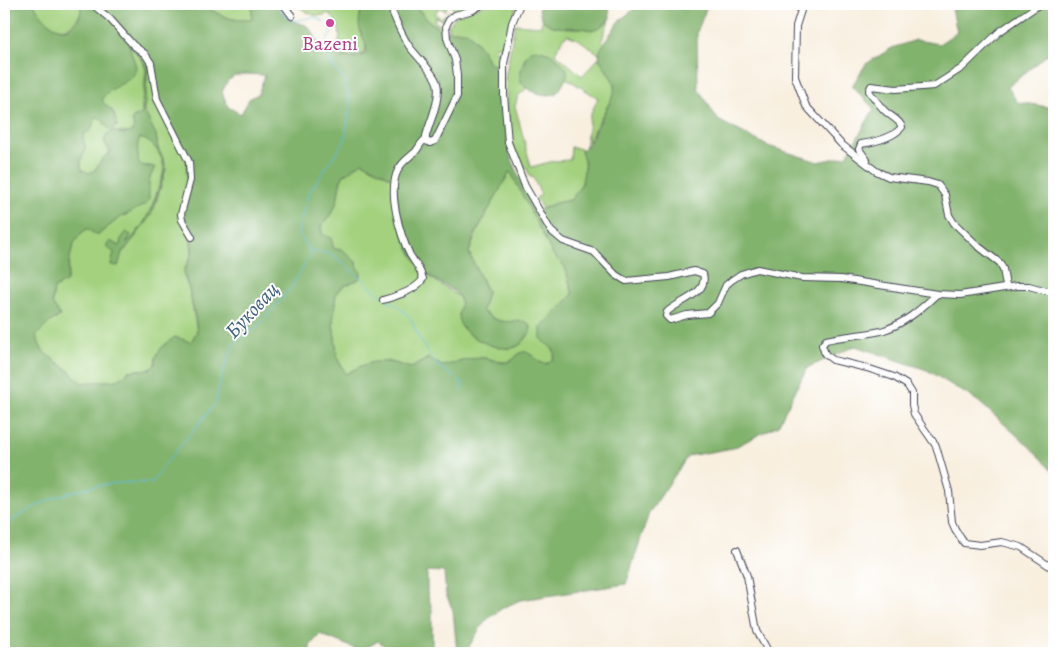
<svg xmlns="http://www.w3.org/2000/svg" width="1058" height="657" font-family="Alegreya,serif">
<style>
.green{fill:#a3d17e;stroke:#627a5c}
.forest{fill:#82b36d;stroke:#526a54;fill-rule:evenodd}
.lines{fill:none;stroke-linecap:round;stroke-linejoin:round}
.stream{stroke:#5fbcdd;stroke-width:1}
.minor-casing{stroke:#424154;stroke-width:8}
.minor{stroke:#fff;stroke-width:6}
.hotel-dot{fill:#d1479c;stroke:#fff;stroke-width:2}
.labels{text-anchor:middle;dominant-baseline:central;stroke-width:4;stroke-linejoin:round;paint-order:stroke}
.hotel-label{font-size:20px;fill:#b23c85;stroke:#fff}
.water-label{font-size:21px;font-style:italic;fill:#3a607c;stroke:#fff}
</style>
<rect width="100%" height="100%" fill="#fff"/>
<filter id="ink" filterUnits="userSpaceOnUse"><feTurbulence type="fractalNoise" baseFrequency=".02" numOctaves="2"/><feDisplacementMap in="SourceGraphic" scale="10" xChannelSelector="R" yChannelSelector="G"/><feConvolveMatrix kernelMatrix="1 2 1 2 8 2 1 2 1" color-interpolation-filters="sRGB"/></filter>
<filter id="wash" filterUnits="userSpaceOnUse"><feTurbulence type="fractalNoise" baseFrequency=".0096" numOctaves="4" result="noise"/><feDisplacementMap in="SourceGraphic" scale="20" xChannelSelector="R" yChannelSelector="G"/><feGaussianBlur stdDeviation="1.12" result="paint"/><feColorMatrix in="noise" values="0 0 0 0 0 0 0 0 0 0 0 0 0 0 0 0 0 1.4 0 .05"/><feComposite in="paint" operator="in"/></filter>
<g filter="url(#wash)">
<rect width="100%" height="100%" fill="#f8efdf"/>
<!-- green -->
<g class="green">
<path d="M34,4h46l1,8c-14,30 -35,14 -47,-8z"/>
<path d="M202,4h50v13c-10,10 -40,-5 -50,-13z"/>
<path d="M296,4h68c-13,23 7,36 0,50l-10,2 -21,1c9,-17 10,-30 -4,-44 -12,7 -24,-1 -33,-9z"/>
<path d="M414,4h66l-7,3 -17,5 -11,11 3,-12 3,2 3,-5 -5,-4 -3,4v3l-7,-4 -4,7 6,4 4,-4 -2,7 -7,-4 -2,4 9,6 1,4 -15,-10z"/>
<path d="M486,4h31l-13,48 -3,-1v-4l-5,-1 -1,5 9,2 -3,13 -12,-3 -6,-13 -15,-18 -19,-1 -1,-5 8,-10z"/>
<path d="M610,17l-8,23 3,3 -6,11 -18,-13 -13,-6 -4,2 -9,16 27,23 17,-18 16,26 -1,10 -29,53 5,-31 8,-18 -32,-20c8,-18 -51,-55 -44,6l5,4 -9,8 -3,10 16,61 23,-6 16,-1 1,-13 11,2 -1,2c7,20 3,33 -10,49l-16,3 -13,6 -6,-11 5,-3 -8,-18h-3l-4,-10 -6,3 -10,-29 -5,-63 10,-54 25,2 3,-6c14,12 31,5 48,10l16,-8z"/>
<path d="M128,42c5,7 13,16 17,24 5,14 -5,33 -3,48l-9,4 -1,3 2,6 -2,5c-9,3 -17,-3 -25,2l-3,6 6,13 -7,5 -8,12 -6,3 -7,-3c-4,-12 4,-14 3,-24 -1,-5 -3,-7 -1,-12l7,-4 4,-11 3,-2 4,1 3,7 8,4 4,-3 -4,-15 -9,-7 -2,-5c7,-14 35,-17 33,-33 -1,-8 -5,-16 -7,-24z"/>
<path d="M136,51l10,5 40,99 4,81 2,18 -8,15v8l5,12 8,42 -6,11 -36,22 -5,5 -21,2 -11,9 -36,3c-6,-5 -11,-11 -18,-16 -16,-13 -20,-9 -28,-31l14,-14 10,-6 -8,-13 2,-15 13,-7c2,-18 3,-42 20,-52l12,5 19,-15 28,-15 3,-24 3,-7 -1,-7h-6l-6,-2c-1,-8 -4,-21 1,-27 14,5 23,18 24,33 -5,25 -17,58 -39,74l-4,-3 1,1 -3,4 -9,-5 -3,5 7,5 4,15 4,-14 3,-2 29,-41 12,-40 -8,-20 -2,-14 -12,-24 4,-42 -5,-10z"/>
<path d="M362,162l34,18 30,94 33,23c4,8 -2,20 3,30 7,11 37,23 50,21 6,-1 9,-4 13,-8 3,-4 6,-8 6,-14 -7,-10 -21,-2 -31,-5 -7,-2 -13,-7 -18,-10l5,-20 -18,-38c9,-29 27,-55 41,-83l43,85 12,12 8,28 -32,33 2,14c25,10 1,34 -11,13l-15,1c-10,13 -23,1 -36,2 -13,0 -27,6 -39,8l-14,-8 -17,10 -23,-7 -42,13 -8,-14 -5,-37 3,-30 8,-7 15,-7 -37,-45 -1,-8 10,-12 6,-12 3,-19 3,-7z"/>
</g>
<!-- forest -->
<g class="forest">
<path d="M4,4h30c5,9 17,25 29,25 11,1 21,-15 17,-25h122c13,10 34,20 50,14v-14h24l13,16 17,5 6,6 12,22c10,4 33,8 42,0 2,-9 -3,-13 -5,-20 -4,-9 -1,-21 3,-29h50c8,10 19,26 34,27 7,1 13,-2 20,1l15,18 6,13 4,2 8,-1 7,85 14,37 16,25 17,-8 16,-3 11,-16 3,-21 -4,-12 7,-6 26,-51 1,-10 -16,-26 1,-8 18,-28 22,-18h68l-11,28 1,56 20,32 50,26 50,16 29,-6 27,-47 -22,-23 14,-22 26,-16 24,-8 23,4 18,-12 -6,-28h103v38l-6,12 -40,33 9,15 37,6v365l-24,-26 -52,-46 -51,-31 -72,-24 -48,22 -29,57 -45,23 -45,8 -39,57 -23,71 -106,16 -19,9 -17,13 -19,31h-8l-4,-43 -7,-15 -2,-23 -17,-1v21l5,17v44h-18l-5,-3h-19l-12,-9 -17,10 -41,-17 -10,12v7h-306zM129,44l14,18 3,9 -4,31v12l-9,4 -1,3 2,6 -2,5 -9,2 -11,-3 -5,3 -3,8 6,8v3l-7,5 -8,12 -6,3 -7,-3c-4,-12 4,-14 3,-24 -1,-5 -3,-7 -1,-12l7,-4 4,-11 3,-2 5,3c3,5 3,9 10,9l4,-3c-2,-19 -12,-17 -15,-27 7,-14 34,-16 34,-32 -1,-7 -6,-15 -7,-23zM136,51l12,9 13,52 27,50 -1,24 -6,33c5,11 14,22 11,35 -2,7 -7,12 -8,19l5,16 7,33 1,9 -6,11 -16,-5c-10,7 -20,14 -20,27l-5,5 -21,2 -11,9 -36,3c-6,-5 -11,-11 -18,-16 -16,-13 -20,-9 -28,-31l14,-14 10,-6 -8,-13 2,-15 13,-7c2,-18 3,-42 20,-52l8,5h4l19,-15 28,-15 3,-5v-19l6,-13 -10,-1 -6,-2c-1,-7 -3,-22 1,-26 13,3 25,19 24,32 -1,7 -4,13 -6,19 -7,20 -14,41 -32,54l5,-8 -5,-3 -6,9 2,2 -3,3 -9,-5 -4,6 8,5 -3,13 7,1 4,-14 10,-11 19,-26 15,-46 -2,-9 -6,-11 -2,-14 -12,-24 4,-42 -5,-10zM245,74l20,1 -7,19 -9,5 -8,15 -13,-7 -6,-15 6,-12 3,-1 3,-3zM362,162l34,18c1,13 0,26 3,38 4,19 14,45 30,57 8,7 26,14 31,23 4,9 -10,21 8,35 13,11 47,25 58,5 3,-5 6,-7 4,-13 -8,-7 -19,-2 -29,-4 -7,-1 -13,-6 -19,-10l5,-19 -18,-39 5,-17 36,-65 43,84 12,12 8,27 -32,34v10c4,7 19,11 12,21 -11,15 -20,-9 -30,-7 -7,1 -8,9 -16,10 -9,2 -18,-5 -27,-4 -12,0 -26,6 -38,8l-13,-8 -18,10c-31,-9 -37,-10 -65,6l-8,-14 -5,-37 3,-30 8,-7 15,-7 2,-5 -5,-12 -14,-13h-8l-3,-11 -9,-4 -1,-8 10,-12 6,-12 3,-19 3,-7z"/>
<path d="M539,4h70l1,13c-3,5 -8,10 -15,12 -5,2 -10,-1 -15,-1 -19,-1 -42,3 -41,-24z"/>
<path d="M535,49l16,4 16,16c1,6 -1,10 -4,15 -2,3 -3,7 -7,9 -9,6 -35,-3 -36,-15 -1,-5 2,-10 4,-15 2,-7 3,-12 11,-14z"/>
</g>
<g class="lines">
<!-- stream -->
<g class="stream">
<path d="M275,4l9,11 10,6 20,-4 11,5"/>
<path d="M311,254l-13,-22 10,-38 37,-54 5,-36 -5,-23 -13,-16 -5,-14 -1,-9 5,-8v-3"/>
<path d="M387,301l10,4 14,14 8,19 17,26 27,20 -2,7"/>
<path d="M4,526c12,-7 23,-16 36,-22 35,-16 74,-24 112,-21l10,-15 53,-64 6,-27 13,-33 26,-20 31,-36 20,-34 6,-3 17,4 48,42"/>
</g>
</g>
</g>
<g filter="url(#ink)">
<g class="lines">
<defs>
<g id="minor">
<path d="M92,4l18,15 23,26 12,9 6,9 6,36 32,63 1,18 -9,34 1,6 10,17"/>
<path d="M283,4l9,12"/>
<path d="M389,4c6,14 11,29 20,42 7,10 25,26 28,37 4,16 -7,38 -11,53v5l4,2 5,-2 22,-45v-21l-2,-15 -8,-22 -1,-12 3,-6 6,-5 18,-5 10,-6"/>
<path d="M520,4l-8,19 -8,41v31l4,47 17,44 26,45 12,10 31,11 22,23 10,6 43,-4 25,-6 9,3c6,20 -25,27 -36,38l-1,4 4,4 17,-5 21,-2 10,-10 8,-18 6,-5 9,-6 16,-5 45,9 39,1 96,15 23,1 57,-9h12l25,7"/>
<path d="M803,4l-7,22 -1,51 11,29 35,38 35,27 13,6 39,5 10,3 7,10 4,20 5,8 24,23 22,17 3,6 3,17"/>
<path d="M867,160l-8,-11 2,-5c14,-2 32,-6 41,-17 -3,-8 -11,-10 -17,-16 -6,-6 -11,-13 -16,-20l2,-5 25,3 38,-3 28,-18 37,-36 41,-28"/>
<path d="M937,294c-16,15 -34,31 -56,37 -18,4 -36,5 -55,9l-4,5 3,9 8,6 34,8 27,9 13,8 5,8v12l2,9 22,32 13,45 3,31 3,7 9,14 16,2 22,-3 19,5 33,22"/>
<path d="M383,300c13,-4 32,-9 40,-21 -2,-9 -8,-16 -13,-24 -10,-20 -23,-64 -12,-85 3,-7 10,-12 16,-17 5,-4 6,-11 12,-14"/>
<path d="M737,550l10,26 10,55 12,22"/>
</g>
</defs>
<!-- minor casing -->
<use href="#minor" class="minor-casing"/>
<!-- minor -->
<use href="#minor" class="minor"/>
</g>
</g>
<!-- markers -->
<circle class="hotel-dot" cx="330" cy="23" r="5"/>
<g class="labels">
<!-- hotel labels -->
<g class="hotel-label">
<text x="330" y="43">Bazeni</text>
</g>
<!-- water labels -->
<g class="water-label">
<text transform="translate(252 310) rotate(-47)">Буковац</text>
</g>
</g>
<!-- margin -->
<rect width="1058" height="657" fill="none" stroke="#fff" stroke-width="20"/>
</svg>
